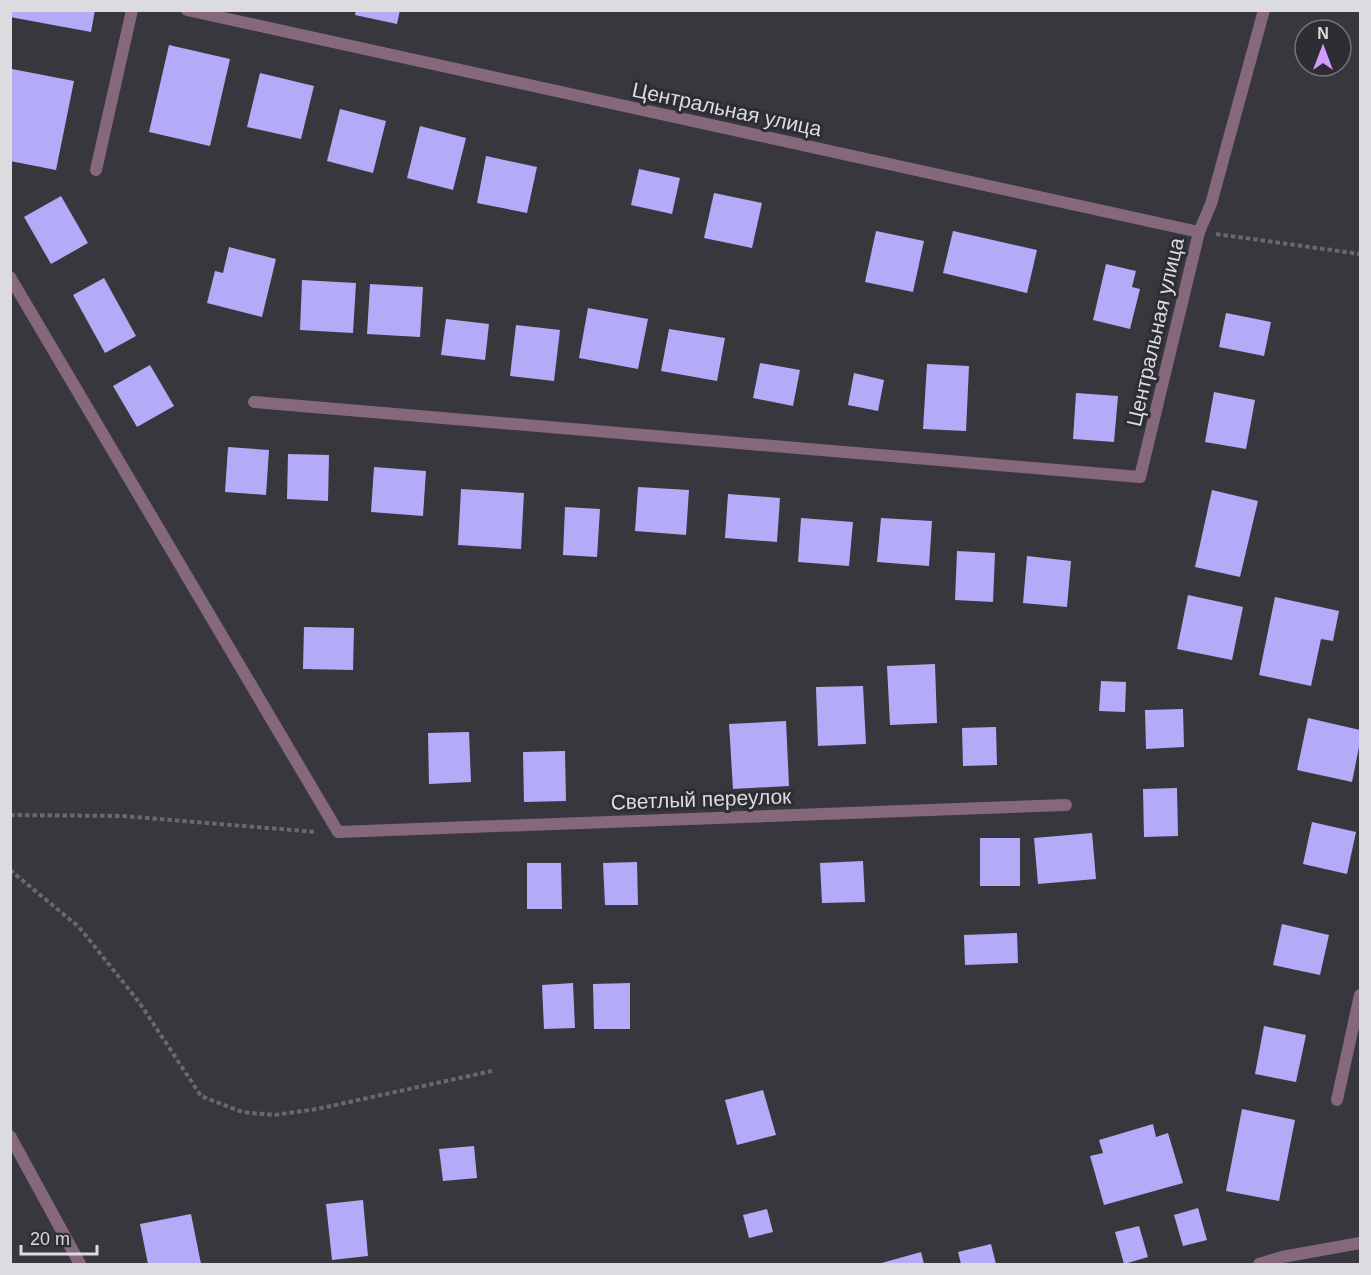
<svg xmlns="http://www.w3.org/2000/svg" width="1371" height="1275" font-family="Arial,sans-serif">
<style>
.building{fill:#b4abf8}
.lines{fill:none;stroke-linecap:round;stroke-linejoin:round}
.path{stroke:#69686e;stroke-width:4;stroke-dasharray:4.5 3;stroke-linecap:butt}
.street{stroke:#86687c;stroke-width:12}
.labels{text-anchor:middle;dominant-baseline:central;stroke-width:6;stroke-linejoin:round;paint-order:stroke}
.street-label{font-size:21px;fill:#dcdbdf;stroke:#2d2d33}
</style>
<rect width="100%" height="100%" fill="#37373d"/>
<!-- building -->
<g class="building">
<path d="M10,10h85l-4,22 -81,-15z"/>
<path d="M356,10h44l-3,14 -42,-9z"/>
<path d="M169,45l61,14 -20,87 -61,-14z"/>
<path d="M12,69l62,12 -18,89 -46,-9v-84z"/>
<path d="M260,73l54,13 -13,53 -54,-12z"/>
<path d="M340,109l46,12 -13,52 -46,-12z"/>
<path d="M420,126l46,12 -13,52 -46,-12z"/>
<path d="M486,156l51,11 -10,46 -50,-10z"/>
<path d="M639,169l41,9 -8,36 -41,-9z"/>
<path d="M714,193l48,10 -10,45 -48,-10z"/>
<path d="M61,196l27,47 -37,21 -27,-47z"/>
<path d="M876,231l48,10 -11,51 -48,-10z"/>
<path d="M953,231l84,19 -10,43 -84,-20z"/>
<path d="M229,247l47,12 -14,58 -55,-14 8,-32 8,2z"/>
<path d="M1106,264l30,7 -4,16 8,2 -10,40 -37,-9z"/>
<path d="M104,278l32,58 -31,17 -32,-58z"/>
<path d="M302,280l54,3 -3,50 -53,-3z"/>
<path d="M370,284l53,3 -3,50 -53,-3z"/>
<path d="M588,308l60,11 -10,50 -59,-11z"/>
<path d="M1226,313l45,9 -7,34 -45,-9z"/>
<path d="M446,319l43,5 -4,36 -44,-5z"/>
<path d="M516,325l44,5 -6,51 -44,-5z"/>
<path d="M669,329l56,9 -8,43 -56,-10z"/>
<path d="M760,363l40,7 -7,36 -40,-8z"/>
<path d="M927,364l42,2 -3,65 -43,-2z"/>
<path d="M150,365l24,41 -37,21 -24,-41z"/>
<path d="M854,373l30,7 -6,31 -30,-6z"/>
<path d="M1214,392l41,8 -9,49 -41,-7z"/>
<path d="M1076,393l42,3 -4,46 -41,-3z"/>
<path d="M228,447l41,3 -3,45 -41,-3z"/>
<path d="M288,454l41,1 -1,46 -41,-2z"/>
<path d="M374,467l52,4 -3,45 -52,-4z"/>
<path d="M638,487l51,3 -3,45 -51,-4z"/>
<path d="M461,489l63,4 -3,56 -63,-4z"/>
<path d="M1212,490l46,11 -18,76 -45,-10z"/>
<path d="M728,494l52,4 -3,44 -52,-4z"/>
<path d="M565,507l35,2 -3,48 -34,-2z"/>
<path d="M801,518l52,4 -4,44 -51,-4z"/>
<path d="M881,518l51,3 -3,45 -52,-4z"/>
<path d="M957,551l38,2 -2,49 -38,-2z"/>
<path d="M1027,556l44,5 -4,46 -44,-4z"/>
<path d="M1188,595l55,12 -11,53 -55,-11z"/>
<path d="M1275,597l64,14 -6,30 -12,-2 -10,47 -52,-11z"/>
<path d="M304,627l50,1 -1,42 -50,-1z"/>
<path d="M935,664l2,59 -47,2 -3,-59z"/>
<path d="M1101,681l25,1 -1,30 -26,-1z"/>
<path d="M863,686l3,58 -48,2 -2,-59z"/>
<path d="M1183,709l1,38 -38,2 -1,-39z"/>
<path d="M1308,718l52,12v12l-8,40 -55,-12z"/>
<path d="M786,721l3,65 -56,3 -4,-65z"/>
<path d="M996,727l1,38 -34,1 -1,-38z"/>
<path d="M469,732l2,50 -42,2 -1,-51z"/>
<path d="M565,751l1,50 -42,1 -1,-50z"/>
<path d="M1177,788l1,48 -34,1 -1,-48z"/>
<path d="M1312,822l44,10 -9,42 -44,-10z"/>
<path d="M1092,833l4,46 -58,5 -4,-46z"/>
<rect x="980" y="838" width="40" height="48"/>
<path d="M863,861l2,41 -43,1 -2,-40z"/>
<path d="M637,862l1,43h-33l-2,-42z"/>
<path d="M527,863h34l1,46h-35z"/>
<path d="M1282,924l47,11 -9,40 -47,-10z"/>
<path d="M1017,933l1,30 -53,2 -1,-30z"/>
<path d="M573,983l2,45 -31,1 -2,-44z"/>
<path d="M630,983v46h-36l-1,-45z"/>
<path d="M1264,1026l42,9 -10,47 -41,-8z"/>
<path d="M763,1090l13,45 -39,10 -12,-45z"/>
<path d="M1242,1109l53,11 -16,81 -53,-10z"/>
<path d="M1153,1124l3,13 12,-4 15,50 -79,22 -14,-49 13,-3 -4,-13z"/>
<path d="M474,1146l3,32 -34,3 -4,-32z"/>
<path d="M363,1200l5,56 -36,4 -6,-56z"/>
<path d="M1198,1208l9,32 -24,6 -9,-31z"/>
<path d="M767,1209l6,23 -24,6 -6,-23z"/>
<path d="M191,1214l10,50h-53l-8,-40z"/>
<path d="M1139,1226l9,31 -24,7 -9,-32z"/>
<path d="M991,1244l5,20h-35l-3,-12z"/>
<path d="M921,1252l3,12h-46z"/>
</g>
<g class="lines">
<!-- path -->
<g class="path">
<path d="M1216,234l144,20"/>
<path d="M10,815l113,1 193,16"/>
<path d="M10,870l69,57 60,75 62,94 41,16 32,3 43,-6 175,-38"/>
</g>
<!-- street -->
<g class="street">
<path d="M187,10l1012,222 -59,245 -886,-75"/>
<path d="M96,170l36,-160"/>
<path d="M1199,232l12,-28 53,-194"/>
<path d="M10,277l328,555 728,-27"/>
<path d="M1337,1100l23,-105"/>
<path d="M10,1136l70,128"/>
<path d="M1259,1264l23,-7 78,-14"/>
</g>
</g>
<g class="labels">
<!-- street labels -->
<g class="street-label">
<text transform="translate(727 109) rotate(12)">Центральная улица</text>
<text transform="translate(1155 332) rotate(-77)">Центральная улица</text>
<text transform="translate(701 799) rotate(-2)">Светлый переулок</text>
</g>
</g>
<!-- border -->
<rect width="1371" height="1275" fill="none" stroke="#dcdbdf" stroke-width="24"/>
<!-- north arrow -->
<g transform="translate(1323 48)"><circle r="28" fill="#2d2d33" stroke="#737378" stroke-width="1.5"/>
<path d="M0-4.5L10 22L0 15L-10 22Z" fill="#d49cfb"/>
<text y="-9" font-size="16" font-weight="bold" text-anchor="middle" fill="#dcdbdf">N</text>
</g>
<!-- scale -->
<path d="M21 1245v9h76v-9" fill="none" stroke="#dcdbdf" stroke-width="3"/>
<text x="30" y="1245" font-size="18" fill="#dcdbdf" stroke="#2d2d33" stroke-width="4.5" paint-order="stroke">20 m</text>
</svg>
